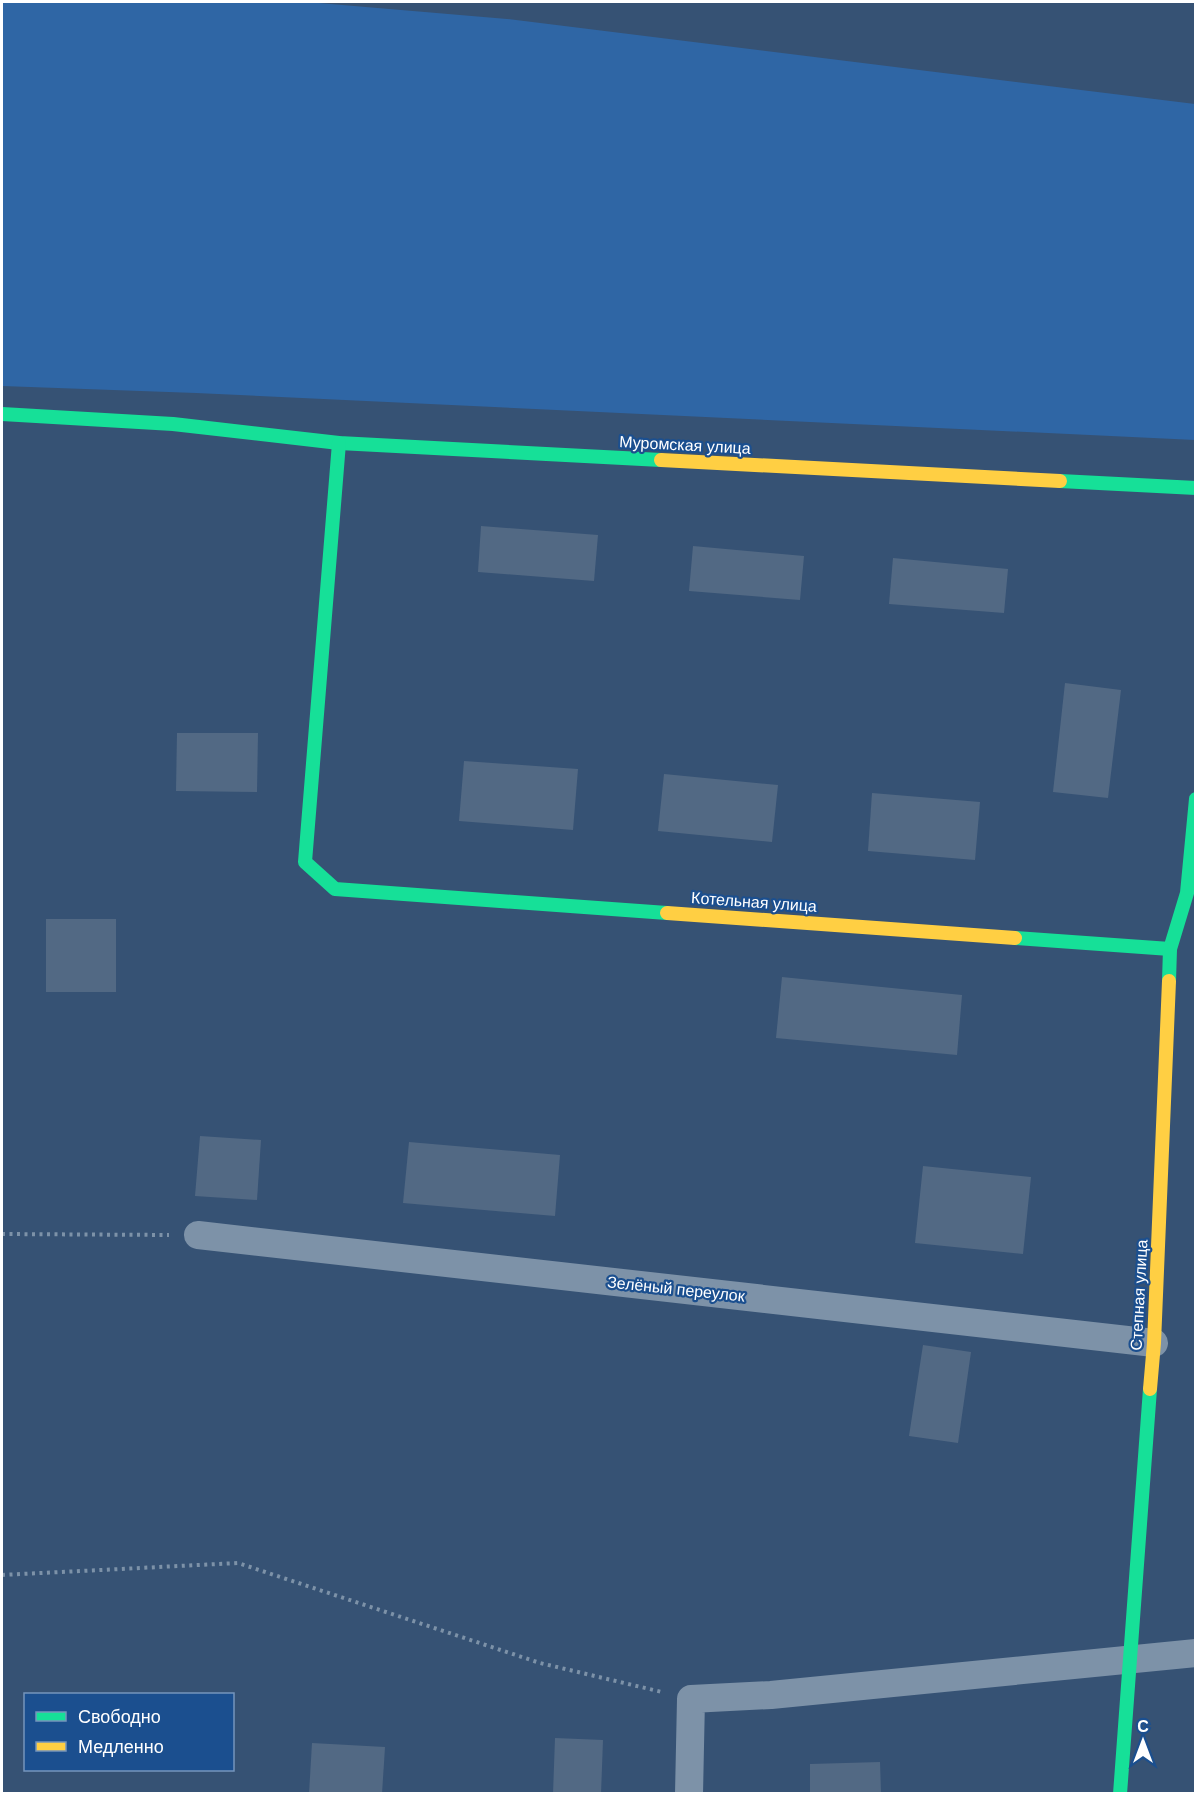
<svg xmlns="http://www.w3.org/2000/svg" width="1197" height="1795" font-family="Arial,sans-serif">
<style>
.green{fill:#2f66a5}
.building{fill:#526984}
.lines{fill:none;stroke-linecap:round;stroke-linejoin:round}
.path{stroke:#7d92a8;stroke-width:4;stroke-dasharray:3 4.5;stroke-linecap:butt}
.street{stroke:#7d92a8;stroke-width:28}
.fast{stroke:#16e098;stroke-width:14}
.slow{stroke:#ffcf43;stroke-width:14}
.labels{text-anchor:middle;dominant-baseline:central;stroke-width:4.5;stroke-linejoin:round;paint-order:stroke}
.street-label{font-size:16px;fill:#fff;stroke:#1b4f8f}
</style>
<rect width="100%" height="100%" fill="#365274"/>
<!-- green -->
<path class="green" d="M2,2h305l200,17 688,85v336l-999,-47 -194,-7z"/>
<!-- building -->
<g class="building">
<path d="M481,526l117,9 -4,46 -116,-9z"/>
<path d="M693,546l111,10 -4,44 -111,-9z"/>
<path d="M893,558l115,11 -4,44 -115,-9z"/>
<path d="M1065,683l56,7 -13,108 -55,-6z"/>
<path d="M177,733h81l-1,59 -81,-1z"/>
<path d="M464,761l114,8 -5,61 -114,-9z"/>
<path d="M664,774l114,11 -6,57 -114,-11z"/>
<path d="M872,793l108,9 -5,58 -107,-9z"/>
<rect x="46" y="919" width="70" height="73"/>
<path d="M782,977l180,18 -5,60 -181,-17z"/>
<path d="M200,1136l61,4 -4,60 -62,-4z"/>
<path d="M409,1142l151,13 -5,61 -152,-13z"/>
<path d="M923,1166l108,11 -8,77 -108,-11z"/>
<path d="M923,1345l48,7 -13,91 -49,-7z"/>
<path d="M555,1738l48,2 -2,54h-48z"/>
<path d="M312,1743l73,4 -3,47h-73z"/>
<path d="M880,1762l1,32h-71v-30z"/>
</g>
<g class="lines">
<!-- path -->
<g class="path">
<path d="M2,1234l167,1"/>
<path d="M2,1575l236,-12 302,100 122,29"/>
</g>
<!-- street -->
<g class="street">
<path d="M198,1235l956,108"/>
<path d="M689,1794l2,-95 80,-4 425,-42"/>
</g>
<!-- fast -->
<g class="fast">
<path d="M2,414l171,10 166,19 322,17"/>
<path d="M339,443l-34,419 30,27 332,24"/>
<path d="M1060,481l136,7"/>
<path d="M1015,938l155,11"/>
<path d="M1169,981l1,-32 17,-56 9,-94"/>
<path d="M1120,1794l30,-405"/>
</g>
<!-- slow -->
<g class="slow">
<path d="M661,460l399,21"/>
<path d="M667,913l348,25"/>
<path d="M1150,1389l4,-46 15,-362"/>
</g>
</g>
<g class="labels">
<!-- street labels -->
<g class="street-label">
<text transform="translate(685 445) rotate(3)">Муромская улица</text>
<text transform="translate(754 902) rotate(4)">Котельная улица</text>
<text transform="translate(676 1289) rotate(6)">Зелёный переулок</text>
<text transform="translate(1139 1295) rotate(-87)">Степная улица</text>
</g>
</g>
<!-- border -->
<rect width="1197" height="1795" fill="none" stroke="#ffffff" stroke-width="6"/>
<!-- legend -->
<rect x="24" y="1693" width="210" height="78" fill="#1b4f8f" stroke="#7695bc" stroke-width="1.5"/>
<rect x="36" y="1712" width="30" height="9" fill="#16e098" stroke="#7695bc" stroke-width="1.5"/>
<text x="78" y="1723" font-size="18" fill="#ffffff">Свободно</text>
<rect x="36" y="1742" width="30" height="9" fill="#ffcf43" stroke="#7695bc" stroke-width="1.5"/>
<text x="78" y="1753" font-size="18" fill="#ffffff">Медленно</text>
<!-- north arrow -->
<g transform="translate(1143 1741)" stroke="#1b4f8f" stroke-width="4.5" paint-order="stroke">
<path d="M0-4.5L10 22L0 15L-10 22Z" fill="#ffffff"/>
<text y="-9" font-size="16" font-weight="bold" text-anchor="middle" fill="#ffffff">С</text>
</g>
</svg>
